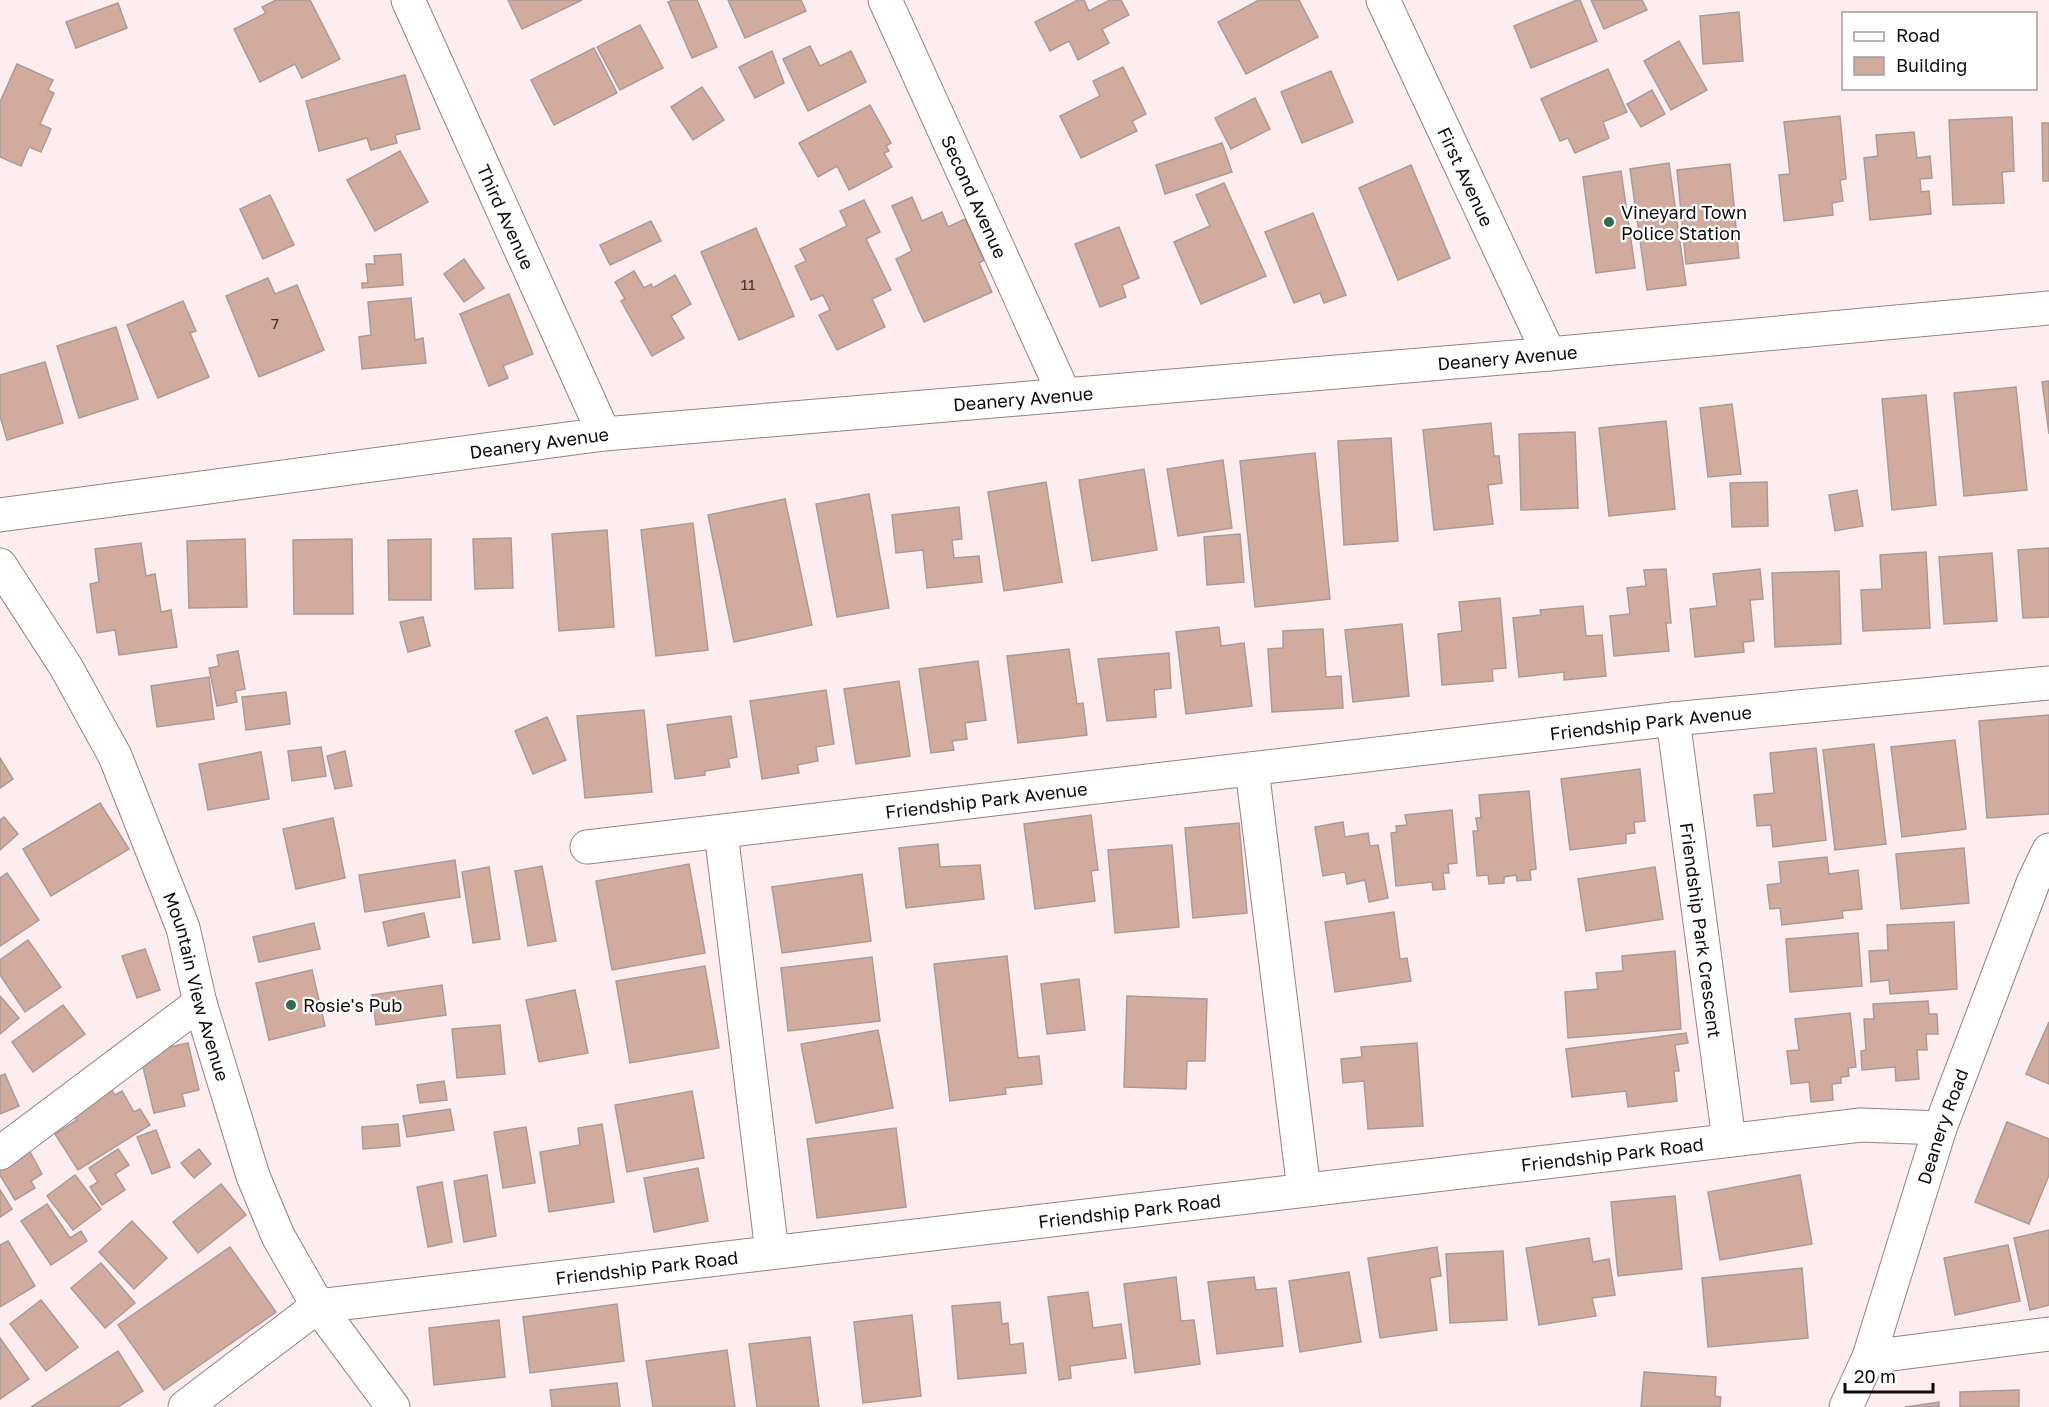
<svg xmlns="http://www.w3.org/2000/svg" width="2049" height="1407" font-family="'Golos Text',sans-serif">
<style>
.building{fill:#d2ab9f;stroke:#ac9a94;stroke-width:1.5}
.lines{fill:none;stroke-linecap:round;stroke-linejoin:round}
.street-casing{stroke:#948184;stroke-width:35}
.secondary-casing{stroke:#948184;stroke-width:35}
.street{stroke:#fff;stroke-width:33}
.secondary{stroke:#fff;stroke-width:33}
.poi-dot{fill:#336950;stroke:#fff;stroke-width:2}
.labels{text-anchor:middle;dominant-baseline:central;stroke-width:4.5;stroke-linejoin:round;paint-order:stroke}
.number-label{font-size:15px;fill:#413331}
.street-label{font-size:18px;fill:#110b0c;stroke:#fff}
.poi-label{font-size:18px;fill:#110b0c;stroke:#fff;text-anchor:start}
</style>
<rect width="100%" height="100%" fill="#feedef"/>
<!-- building -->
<g class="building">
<path d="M276,0h34l30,59 -38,19 -7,-14 -35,18 -26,-53 32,-16 -4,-6z"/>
<path d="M508,0h74l-60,29z"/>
<path d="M673,0h24l20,47 -25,11 -24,-56z"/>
<path d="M728,0h73l5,11 -61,27z"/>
<path d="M1078,0h6l5,11 21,-11h11l8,15 -27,14 7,14 -31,17 -9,-19 -19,10 -15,-29z"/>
<path d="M1259,0h40l19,37 -72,37 -28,-52z"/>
<path d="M1577,0h3l17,41 -66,27 -17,-42z"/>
<path d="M1591,0h51l5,10 -43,19z"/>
<path d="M118,3l9,25 -51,20 -10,-26z"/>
<path d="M1739,12l4,49 -40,3 -3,-48z"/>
<path d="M640,25l23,43 -43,22 -23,-43z"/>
<path d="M1679,41l28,49 -36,20 -27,-49z"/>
<path d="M810,46l10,20 31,-15 15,31 -58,29 -25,-52z"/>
<path d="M594,48l23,45 -63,32 -23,-45z"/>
<path d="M772,51l12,32 -29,15 -16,-31z"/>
<path d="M17,64l36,16 -5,10 6,3 -14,31 11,5 -10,23 -12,-5 -8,19 -21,-9v-55z"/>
<path d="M1123,67l23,47 -14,7 5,10 -56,27 -21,-42 40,-20 -7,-15z"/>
<path d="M1608,69l19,43 -24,10 6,16 -34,15 -7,-15 -8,3 -19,-42z"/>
<path d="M1331,71l22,51 -51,21 -21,-51z"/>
<path d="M405,75l15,54 -25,6 2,8 -26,7 -4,-12 -48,13 -13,-50z"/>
<path d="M702,87l22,33 -31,20 -22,-33z"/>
<path d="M1652,90l13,24 -24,13 -14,-23z"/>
<path d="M1255,98l15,31 -39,20 -16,-31z"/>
<path d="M870,105l21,38 -5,3 3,5 -5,2 8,14 -43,23 -12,-24 -19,11 -19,-34z"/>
<path d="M1840,116l6,63 -6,1 3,21 -11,2 1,12 -49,6 -5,-46 11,-1 -6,-52z"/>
<path d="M2012,117l2,54 -12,1 2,31 -51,2 -4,-85z"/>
<path d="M2042,123h7v58h-6z"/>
<path d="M1914,132l3,26 13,-2 2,22 -12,1 1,13 8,-1 2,23 -61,6 -6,-62 14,-2 -2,-21z"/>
<path d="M1222,143l10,29 -67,22 -9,-29z"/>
<path d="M400,151l28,51 -53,29 -28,-51z"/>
<path d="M1669,163l17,122 -39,5 -17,-121z"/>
<path d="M1730,164l9,94 -53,6 -9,-94z"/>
<path d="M1411,165l39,93 -52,22 -39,-92z"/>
<path d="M1621,171l14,97 -39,5 -13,-96z"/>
<path d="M1224,183l42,93 -65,28 -27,-62 36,-16 -14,-31z"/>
<path d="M270,195l24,50 -31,14 -23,-50z"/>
<path d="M912,197l10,24 20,-9 6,15 17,-8 19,41 -5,3 13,29 -68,30 -28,-63 16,-8 -20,-45z"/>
<path d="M864,200l16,32 -14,7 25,51 -19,9 13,28 -48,23 -18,-35 11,-5 -7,-15 -12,5 -16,-34 11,-5 -6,-12 47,-23 -7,-15z"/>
<path d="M1313,213l33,82 -22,8 -4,-10 -26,10 -29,-71z"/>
<path d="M651,221l10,20 -51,24 -10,-20z"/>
<path d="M1119,227l20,51 -17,7 4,12 -26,10 -25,-63z"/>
<path d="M756,228l38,88 -55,24 -38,-88z"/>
<path d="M401,254l2,31 -41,3v-5h6l-2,-19h9l-1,-8z"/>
<path d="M464,259l20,29 -20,14 -20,-28z"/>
<path d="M634,271l10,17 7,-4 2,4 22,-13 16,29 -20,12 13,22 -32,18 -31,-55 4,-2 -10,-17z"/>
<path d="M268,278l7,16 22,-9 27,65 -65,27 -33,-81z"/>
<path d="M509,294l24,60 -30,12 5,12 -19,8 -29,-72z"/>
<path d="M411,298l4,42 8,-2 3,25 -64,6 -3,-32 12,-2 -3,-33z"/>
<path d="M183,301l13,30 -6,2 19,44 -51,21 -31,-73z"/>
<path d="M116,327l22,72 -59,19 -22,-72z"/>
<path d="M45,362l18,61 -56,17 -7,-24v-41z"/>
<path d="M2049,381v53l-7,-52z"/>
<path d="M2016,387l11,103 -63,6 -10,-103z"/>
<path d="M1926,395l10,110 -44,5 -10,-111z"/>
<path d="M1732,404l9,70 -33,3 -8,-69z"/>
<path d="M1666,421l9,88 -66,7 -10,-88z"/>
<path d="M1491,423l3,33h5l3,27 -14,2 5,39 -59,6 -11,-100z"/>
<path d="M1575,432l3,76 -57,2 -2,-76z"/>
<path d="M1391,438l7,103 -54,4 -6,-104z"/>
<path d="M1315,453l15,146 -75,8 -15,-146z"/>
<path d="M1223,460l9,68 -54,8 -11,-67z"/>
<path d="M1144,469l13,81 -65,11 -13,-81z"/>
<path d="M1046,482l16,100 -58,9 -16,-99z"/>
<path d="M1767,482l1,44 -36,1 -2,-44z"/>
<path d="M1857,490l6,36 -28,5 -6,-36z"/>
<path d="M869,494l20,114 -52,9 -21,-113z"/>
<path d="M785,499l27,126 -78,17 -26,-127z"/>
<path d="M959,507l3,32 -10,1 2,18 25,-2 3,26 -55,6 -4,-38 -27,3 -4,-38z"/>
<path d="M693,523l15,127 -52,6 -15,-126z"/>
<path d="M607,530l7,97 -55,4 -7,-97z"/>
<path d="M1240,534l4,48 -37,3 -3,-48z"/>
<path d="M511,538l2,50 -38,1 -2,-50z"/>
<path d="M245,539l2,68 -58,1 -2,-67z"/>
<path d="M352,539l1,75h-59l-1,-74z"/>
<path d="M431,539v61h-42l-1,-60z"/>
<path d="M141,543l5,33 9,-2 6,38 10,-2 6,37 -58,8 -4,-25 -18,3 -7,-49 9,-2 -4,-33z"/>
<path d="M2049,548v69l-26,1 -5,-68z"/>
<path d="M1926,552l4,76 -67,3 -2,-41 21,-1 -2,-34z"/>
<path d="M1992,553l5,68 -53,3 -5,-67z"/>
<path d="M1666,569l5,54h-5l3,28 -55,5 -4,-40 20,-2 -3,-26 19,-2 -2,-16z"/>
<path d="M1760,569l3,30 -13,1 4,41 -11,1 1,10 -49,5 -5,-48 27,-3 -4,-32z"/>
<path d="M1839,571l2,73 -66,3 -3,-74z"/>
<path d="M1500,598l6,70 -14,1 1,12 -51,4 -4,-51 24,-3 -3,-29z"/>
<path d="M1583,606l3,30 16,-1 4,41 -42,4v-8l-45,5 -6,-59 28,-3 -1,-5z"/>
<path d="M423,617l7,29 -22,6 -8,-30z"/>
<path d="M1402,624l7,72 -56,6 -8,-72z"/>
<path d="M1219,627l2,19 23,-3 8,63 -66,8 -10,-82z"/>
<path d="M1323,629l3,48 15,-1 2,32 -71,4 -4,-63 15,-1v-17z"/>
<path d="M1069,649l8,55 6,-1 4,32 -69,8 -11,-87z"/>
<path d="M238,651l7,38 -10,2 2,11 -20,4 -8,-38 10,-2 -2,-11z"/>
<path d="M1169,653l2,35 -17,2 2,27 -49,4 -9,-62z"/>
<path d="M978,661l8,59 -21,3 2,16 -15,2 2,9 -23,3 -12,-84z"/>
<path d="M209,677l5,42 -57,8 -6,-41z"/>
<path d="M899,681l11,75 -54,8 -12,-75z"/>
<path d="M826,690l8,54 -18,3 2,14 -21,4 2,8 -37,6 -12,-78z"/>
<path d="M286,692l4,32 -44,6 -4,-33z"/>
<path d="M644,710l8,82 -67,6 -8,-82z"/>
<path d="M2049,715v99l-62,4 -8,-97z"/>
<path d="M731,716l6,41 -9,2 2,8 -25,4v4l-30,4 -8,-54z"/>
<path d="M547,717l19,43 -33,14 -18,-43z"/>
<path d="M1955,740l11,89 -64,8 -11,-90z"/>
<path d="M1874,744l12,100 -51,6 -12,-100z"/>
<path d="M321,747l5,29 -34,5 -4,-30z"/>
<path d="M1816,748l10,92 -53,7 -2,-22 -14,1 -3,-31 20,-2 -4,-40z"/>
<path d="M345,751l7,35 -17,3 -8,-33z"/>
<path d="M261,752l8,47 -61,11 -9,-46z"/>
<path d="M0,758l13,21 -13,9z"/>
<path d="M1640,769l5,52 -11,1 1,11 -9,1v9l-56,7 -9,-71z"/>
<path d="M1529,791l7,78 -6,1 1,10 -14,1 -1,-6 -12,2v6l-15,1 -1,-9 -11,1 -4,-45h5l-2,-13h5l-2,-23z"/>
<path d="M100,803l29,46 -78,47 -28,-47z"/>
<path d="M1452,810l5,53 -9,1 1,9h-6l2,16 -12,1 -1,-8 -36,4 -5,-53 6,-1 -1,-6 11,-1 -2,-10z"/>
<path d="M1091,815l7,55 -7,1 4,30 -60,8 -11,-85z"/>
<path d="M4,817l14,17 -18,16v-30z"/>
<path d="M333,818l12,60 -49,11 -13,-60z"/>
<path d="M1343,822l2,15 23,-4 2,13 8,-1 10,53 -19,4 -4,-22 -18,4 -2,-12 -22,4 -8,-49z"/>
<path d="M1239,823l8,90 -54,5 -8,-90z"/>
<path d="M938,844l2,23 40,-2 4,34 -78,9 -7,-60z"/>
<path d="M1172,845l7,82 -64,6 -7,-83z"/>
<path d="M1964,848l5,55 -68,6 -5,-55z"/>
<path d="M1827,857l2,17 29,-4 4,39 -20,2 1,7 -61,7 -2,-17 -10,1 -3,-24 14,-2 -2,-21z"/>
<path d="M455,860l5,37 -95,15 -6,-37z"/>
<path d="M689,864l16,89 -93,17 -16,-89z"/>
<path d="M542,866l14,75 -28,5 -13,-75z"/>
<path d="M489,867l11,72 -27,4 -11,-71z"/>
<path d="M1655,867l8,52 -77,12 -8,-52z"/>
<path d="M7,873l32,47 -39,26v-68z"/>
<path d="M862,874l9,67 -89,12 -10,-66z"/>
<path d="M1394,912l6,47 7,-1 4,23 -76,11 -10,-70z"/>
<path d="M424,913l5,24 -41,9 -5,-24z"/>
<path d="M1954,922l3,67 -67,5 -1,-14 -18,2 -2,-31 19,-1 -1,-25z"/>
<path d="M314,923l6,26 -61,13 -6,-25z"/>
<path d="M1858,933l4,53 -72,6 -4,-53z"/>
<path d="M28,940l33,47 -36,25 -25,-37v-15z"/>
<path d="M145,949l15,41 -23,8 -15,-42z"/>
<path d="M1675,951l6,78 -113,9 -3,-46 33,-3 -2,-16 27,-2 -1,-15z"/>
<path d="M1007,956l11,102 21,-2 3,28 -37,4 1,6 -56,7 -16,-137z"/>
<path d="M872,957l8,64 -92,10 -7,-63z"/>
<path d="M705,966l14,82 -89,15 -14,-82z"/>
<path d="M312,970l13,56 -56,14 -13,-57z"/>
<path d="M1079,979l6,51 -38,4 -6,-50z"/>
<path d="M442,985l4,30 -70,10 -4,-30z"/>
<path d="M575,990l13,63 -49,9 -13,-62z"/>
<path d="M0,996l19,22 -19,16z"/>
<path d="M1127,996l80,3 -2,62h-18l-1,28 -62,-2z"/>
<path d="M1928,1001l1,13h8l1,20h-12l1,16h-10l2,29 -23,2 -1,-14 -33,3 -1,-19 5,-1 -2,-31h10l-1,-15z"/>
<path d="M63,1005l22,29 -52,38 -21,-30z"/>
<path d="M1850,1013l6,54 -8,1 1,8 -8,1v6l-9,1 1,16 -22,2 -2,-20 -18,2 -4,-33 12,-1 -4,-31z"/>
<path d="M2049,1022v62l-23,-10z"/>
<path d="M500,1025l5,49 -48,4 -5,-49z"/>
<path d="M878,1030l15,78 -77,15 -15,-79z"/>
<path d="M1686,1033l2,10 -13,2 4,26h-5l3,30 -49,6 -2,-16 -54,6 -6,-48z"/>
<path d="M188,1043l11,47 -17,4 3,12 -31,7 -14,-59z"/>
<path d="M1417,1043l6,83 -55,3 -4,-48 -21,2 -2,-24 21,-2 -1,-10z"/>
<path d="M5,1074l14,32 -19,8v-38z"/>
<path d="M444,1081l3,19 -27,3 -3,-18z"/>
<path d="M108,1085l7,10 7,-4 12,21 6,-3 10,16 -72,45 -23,-36 22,-14 -8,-11z"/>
<path d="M692,1091l12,67 -77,14 -12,-67z"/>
<path d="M450,1109l4,21 -47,7 -4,-21z"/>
<path d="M2007,1122l42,17v36l-20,49 -54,-22z"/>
<path d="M398,1124l2,22 -37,3 -1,-22z"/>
<path d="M602,1124l12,78 -65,10 -9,-60 40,-7 -2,-17z"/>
<path d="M526,1127l9,56 -32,5 -9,-56z"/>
<path d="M896,1128l10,79 -89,11 -10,-79z"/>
<path d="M156,1130l14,37 -18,7 -15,-37z"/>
<path d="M118,1149l11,16 -14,9 10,16 -23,15 -12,-18 8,-5 -9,-14z"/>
<path d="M199,1149l12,15 -17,14 -13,-15z"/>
<path d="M29,1150l13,24 -11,7 4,7 -20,12 -15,-25v-9z"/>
<path d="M698,1168l10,53 -54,11 -10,-54z"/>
<path d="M75,1175l26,34 -28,21 -26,-34z"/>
<path d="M487,1175l9,61 -32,6 -10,-61z"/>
<path d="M1800,1175l12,69 -92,16 -12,-68z"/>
<path d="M442,1182l10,60 -24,5 -11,-60z"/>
<path d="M221,1184l25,31 -48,38 -25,-31z"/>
<path d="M0,1190l12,19 -12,8z"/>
<path d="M1675,1196l7,73 -64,7 -7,-74z"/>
<path d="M47,1204l23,34 11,-7 6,10 -36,24 -30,-44z"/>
<path d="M132,1221l35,37 -33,31 -35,-37z"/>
<path d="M2049,1230v75l-19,5 -16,-72z"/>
<path d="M1589,1238l4,24 16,-3 6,36 -23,3 4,18 -57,9 -13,-77z"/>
<path d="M8,1241l27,45 -35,21v-62z"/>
<path d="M2008,1245l12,56 -65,14 -11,-57z"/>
<path d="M230,1247l46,65 -112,78 -46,-65z"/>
<path d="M1437,1247l4,29 -11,2 7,52 -57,8 -12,-80z"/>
<path d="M1503,1251l4,69 -57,3 -4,-69z"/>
<path d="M101,1263l34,40 -30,25 -34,-40z"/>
<path d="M1802,1268l6,70 -100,9 -6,-69z"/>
<path d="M1349,1272l12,70 -61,10 -11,-71z"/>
<path d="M1176,1277l5,44 13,-1 6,44 -65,9 -11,-89z"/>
<path d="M1254,1277l2,13 20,-2 7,58 -66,8 -9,-72z"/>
<path d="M1088,1292l5,36 28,-4 5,34 -56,8 1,12 -12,2 -11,-83z"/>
<path d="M41,1300l37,47 -32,24 -36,-47z"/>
<path d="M1000,1302l2,22 6,-1 2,22 13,-2 3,30 -68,6 -6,-73z"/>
<path d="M617,1304l7,57 -94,12 -7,-56z"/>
<path d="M912,1315l9,81 -58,7 -9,-81z"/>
<path d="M499,1320l6,57 -71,8 -5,-57z"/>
<path d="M810,1337l9,70h-62l-8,-63z"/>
<path d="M0,1338l29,41 -29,20z"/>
<path d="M727,1350l8,57h-82l-7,-46z"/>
<path d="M118,1351l25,40 -25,16h-87z"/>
<path d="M1644,1372l72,5 -1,19 6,1 -1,10h-79z"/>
<path d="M617,1383l3,24h-68l-2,-17z"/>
<path d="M2019,1390v17h-59v-15z"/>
<path d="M1939,1402v5h-34z"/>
</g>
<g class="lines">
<defs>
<g id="street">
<path id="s1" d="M408,0l196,434"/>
<path id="s2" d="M885,0l179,394"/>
<path id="s3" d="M1383,0l166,354"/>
<path id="s4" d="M0,515l604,-81 945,-80 500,-46"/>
<path id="s5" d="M1673,719l56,421"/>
<path d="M1252,769l52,421"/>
<path d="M721,832l51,420"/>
<path id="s6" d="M587,847l1086,-128 376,-36"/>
<path d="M0,1153l200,-150"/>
<path d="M1869,1357l180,-23"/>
<path id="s7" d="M185,1407l133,-101 1543,-181 79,3"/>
</g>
<g id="secondary">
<path id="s8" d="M0,565l66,102 49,89 68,172 17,75 53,173 25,60 40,70 75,101"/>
<path id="s9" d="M1846,1407l23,-50 71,-229 93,-245 16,-33"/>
</g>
</defs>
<!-- street casing -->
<use href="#street" class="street-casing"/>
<!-- secondary casing -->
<use href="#secondary" class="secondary-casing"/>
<!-- street -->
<use href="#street" class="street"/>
<!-- secondary -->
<use href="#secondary" class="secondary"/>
</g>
<!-- markers -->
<g class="poi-dot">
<circle cx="1609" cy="222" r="6"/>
<circle cx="291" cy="1005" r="6"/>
</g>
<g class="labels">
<!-- number labels -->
<g class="number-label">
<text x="748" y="284">11</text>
<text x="275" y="323">7</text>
</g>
<!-- street labels -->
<g class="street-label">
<text stroke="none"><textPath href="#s3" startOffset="195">First Avenue</textPath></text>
<text stroke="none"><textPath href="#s2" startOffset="216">Second Avenue</textPath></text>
<text stroke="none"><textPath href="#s1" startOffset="238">Third Avenue</textPath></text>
<text stroke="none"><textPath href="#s4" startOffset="1516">Deanery Avenue</textPath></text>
<text stroke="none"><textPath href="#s4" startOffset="1030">Deanery Avenue</textPath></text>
<text stroke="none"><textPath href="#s4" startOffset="544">Deanery Avenue</textPath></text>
<text stroke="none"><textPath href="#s6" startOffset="1071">Friendship Park Avenue</textPath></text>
<text stroke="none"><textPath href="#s6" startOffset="402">Friendship Park Avenue</textPath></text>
<text stroke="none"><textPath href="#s5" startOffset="213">Friendship Park Crescent</textPath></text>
<text stroke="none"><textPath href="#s8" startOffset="468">Mountain View Avenue</textPath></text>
<text stroke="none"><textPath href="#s9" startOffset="297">Deanery Road</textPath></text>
<text stroke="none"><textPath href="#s7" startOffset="1470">Friendship Park Road</textPath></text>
<text stroke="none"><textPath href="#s7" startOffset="984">Friendship Park Road</textPath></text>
<text stroke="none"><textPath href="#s7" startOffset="498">Friendship Park Road</textPath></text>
</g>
<!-- poi labels -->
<g class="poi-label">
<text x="1621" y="212">Vineyard Town<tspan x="1621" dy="21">Police Station</tspan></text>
<text x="303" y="1005">Rosie's Pub</text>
</g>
</g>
<!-- legend -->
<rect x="1842" y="12" width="195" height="78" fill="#ffffff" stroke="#a09d9e" stroke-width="1.5"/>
<rect x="1854" y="32" width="30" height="9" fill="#ffffff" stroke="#a09d9e" stroke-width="1.5"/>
<text x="1896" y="42" font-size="18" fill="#110b0c">Road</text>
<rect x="1854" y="57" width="30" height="18" fill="#d2ab9f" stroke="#a09d9e" stroke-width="1.5"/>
<text x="1896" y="72" font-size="18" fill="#110b0c">Building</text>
<!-- scale -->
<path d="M1845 1383v9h88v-9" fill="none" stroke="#110b0c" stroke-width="3"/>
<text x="1854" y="1383" font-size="18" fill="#110b0c" stroke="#ffffff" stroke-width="4.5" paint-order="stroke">20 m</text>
</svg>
